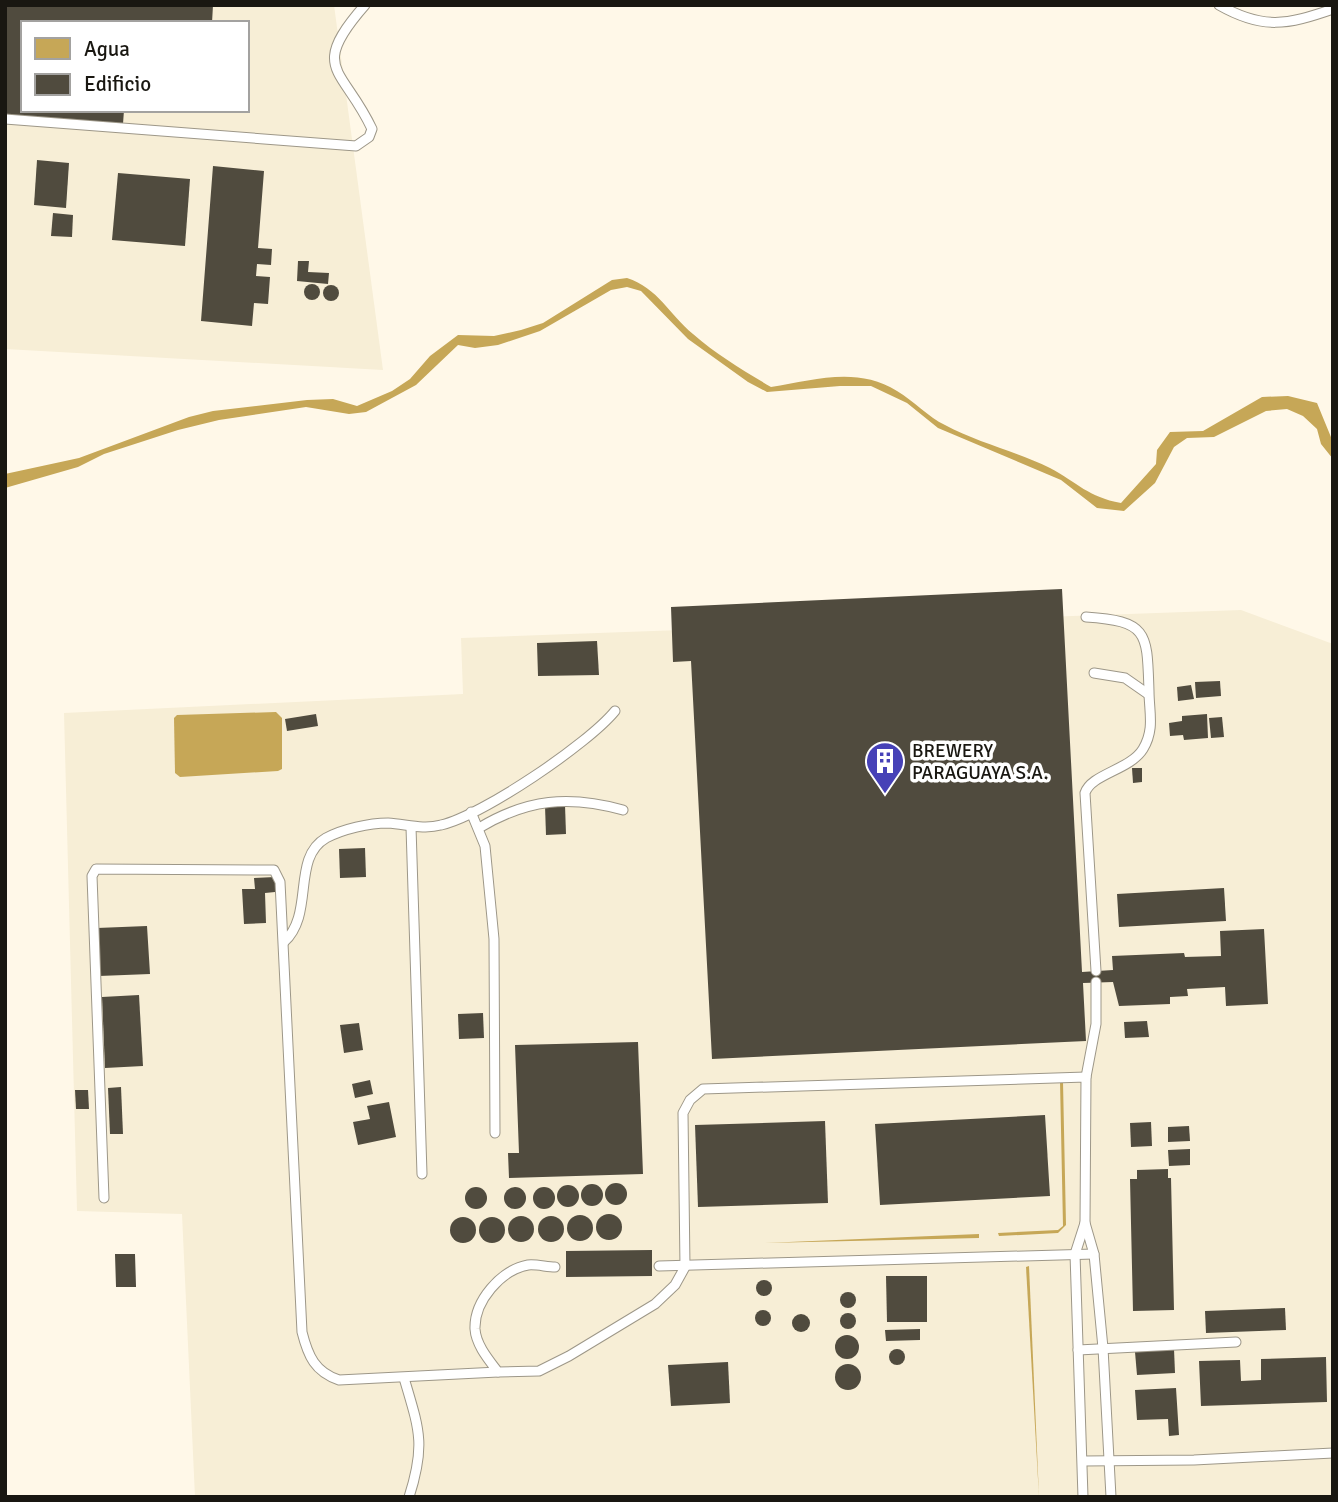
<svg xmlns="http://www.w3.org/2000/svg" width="1338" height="1502" font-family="Signika,sans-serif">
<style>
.built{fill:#f7eed6;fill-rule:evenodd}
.water{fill:#c6a757}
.building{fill:#504b3e}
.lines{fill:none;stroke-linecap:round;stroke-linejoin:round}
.lane-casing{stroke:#9d9788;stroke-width:11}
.lane{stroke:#fff;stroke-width:9}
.labels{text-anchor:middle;stroke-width:7;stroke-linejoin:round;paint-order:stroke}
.poi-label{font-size:19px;fill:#191711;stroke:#fff;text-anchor:start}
</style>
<rect width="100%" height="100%" fill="#fff8e8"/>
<g class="built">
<path d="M5,5H334L383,370L5,349ZM23,23H247V110H23Z"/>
<path d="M1241,610L1333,644V1497H195L182,1214L77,1211L64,713L463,694L461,638Z"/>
</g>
<g class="water">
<path d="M627,278C658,288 669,314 693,334C717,355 744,371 771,387C814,380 857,366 897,391C914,401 928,417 945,425C978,443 1016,451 1050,468C1078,483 1088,497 1121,503L1156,464L1157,450L1170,432L1203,431L1262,397L1288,396L1317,403L1333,442V459L1321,444L1317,429L1303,416L1287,409L1266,411L1214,437L1187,438L1174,447L1155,483L1124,511L1097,508L1061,480L938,428L907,403L871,386H840L767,392L748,382L688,339L641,291L627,287L611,290L540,331L498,345L475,348L458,345L416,385L366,412L349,414L306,407L219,420L178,430L104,454L78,467L5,488V474L79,458L189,417L213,411L307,400L333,399L357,406L392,391L410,379L430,356L458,335L494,336L521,330L543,323L612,280Z"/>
<path d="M276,712L282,718V769L278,771L180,777L175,773L174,718L177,715Z"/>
<path d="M1060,1081L1063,1082L1066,1225L1058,1233L999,1236L998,1233L1058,1230L1063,1226Z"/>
<path d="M979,1234V1238L765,1243Z"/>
<path d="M1029,1266L1039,1497L1026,1267Z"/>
</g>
<g class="building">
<path d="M5,5H213L212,23H23V110H124L123,124L5,117Z"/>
<path d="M37,160L69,163L66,208L34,205Z"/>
<path d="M213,166L264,171L258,248L272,249L271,265L257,264L256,276L270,277L268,304L254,303L252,326L201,321Z"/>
<path d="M118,173L190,179L185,246L112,240Z"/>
<path d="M53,213L73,215L72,237L51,236Z"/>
<path d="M298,261H309L308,272L329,273L328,284L297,281Z"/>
<circle cx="312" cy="292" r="8"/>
<circle cx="331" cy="293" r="8"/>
<path d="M1062,589L1082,972L1113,970L1112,956L1184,953L1185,957L1221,956L1220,931L1264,929L1268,1004L1226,1006L1225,987L1187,989L1188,996L1170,997V1004L1119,1006L1113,982L1083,983L1086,1041L712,1059L691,661L673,662L671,607Z"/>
<path d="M597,641L599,675L538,676L537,643Z"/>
<path d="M1220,681L1221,696L1196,698L1195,682Z"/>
<path d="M1191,685L1194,699L1178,701L1177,687Z"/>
<path d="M316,714L318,726L287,731L285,719Z"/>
<path d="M1207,714L1208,738L1184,740L1183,735L1170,736L1169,723L1182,721V716Z"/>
<path d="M1222,717L1224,737L1211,738L1209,718Z"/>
<path d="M1132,768H1142V782L1133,783Z"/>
<path d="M565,805L566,834L546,835L545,806Z"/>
<path d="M365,848L366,877L340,878L339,849Z"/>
<path d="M275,877V892L265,893L266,923L244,924L242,889H255L254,878Z"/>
<path d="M1224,888L1226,921L1119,927L1117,894Z"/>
<path d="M147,926L150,974L99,976L97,928Z"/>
<path d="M139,995L143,1066L105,1068L102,997Z"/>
<path d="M483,1013L484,1038L459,1039L458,1014Z"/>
<path d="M1147,1021L1149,1037L1125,1038L1124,1022Z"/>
<path d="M359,1023L363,1050L344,1053L340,1025Z"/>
<path d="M638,1042L643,1174L509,1178L508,1153H519L515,1045Z"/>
<path d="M370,1080L373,1094L355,1098L352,1084Z"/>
<path d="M121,1087L123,1134H110L108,1088Z"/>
<path d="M75,1090H88L89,1109H76Z"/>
<path d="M389,1102L396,1137L358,1145L353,1122L370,1119L367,1106Z"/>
<path d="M1045,1115L1050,1196L880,1205L875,1124Z"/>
<path d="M825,1121L828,1203L698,1207L695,1125Z"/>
<path d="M1151,1122L1152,1146L1131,1147L1130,1123Z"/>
<path d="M1189,1126L1190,1141L1168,1142V1127Z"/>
<path d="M1190,1149V1165L1169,1166L1168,1150Z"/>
<path d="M1168,1169V1178H1171L1174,1310L1133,1311L1130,1179H1137V1170Z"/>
<circle cx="616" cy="1194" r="11"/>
<circle cx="592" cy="1195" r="11"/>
<circle cx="568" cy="1196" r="11"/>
<circle cx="476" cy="1198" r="11"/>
<circle cx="515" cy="1198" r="11"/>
<circle cx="544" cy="1198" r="11"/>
<circle cx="609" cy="1227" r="13"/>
<circle cx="580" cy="1228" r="13"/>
<circle cx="521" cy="1229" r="13"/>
<circle cx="551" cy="1229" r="13"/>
<circle cx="463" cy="1230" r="13"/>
<circle cx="492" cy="1230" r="13"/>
<path d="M652,1250V1276L566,1277V1251Z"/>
<path d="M115,1254H135L136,1287H116Z"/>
<path d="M886,1276H927V1322H887Z"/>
<circle cx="764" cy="1288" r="8"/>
<circle cx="848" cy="1300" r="8"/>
<path d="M1285,1308L1286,1330L1206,1333L1205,1311Z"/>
<circle cx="763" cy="1318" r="8"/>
<circle cx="848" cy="1321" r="8"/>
<circle cx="801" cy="1323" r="9"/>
<path d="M920,1329V1340L886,1341L885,1330Z"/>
<circle cx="847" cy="1347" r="12"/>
<path d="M1174,1349L1175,1373L1137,1375L1135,1352Z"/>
<circle cx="897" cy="1357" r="8"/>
<path d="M1326,1357L1327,1402L1201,1406L1199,1361L1240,1360L1241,1381L1261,1380V1359Z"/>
<path d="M728,1362L730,1403L671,1406L668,1365Z"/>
<circle cx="848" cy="1377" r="13"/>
<path d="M1176,1388L1179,1435L1169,1436L1168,1419L1137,1420L1135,1390Z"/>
</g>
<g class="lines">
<defs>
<g id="lane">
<path d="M1219,5C1263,30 1287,25 1333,9"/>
<path d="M5,119L356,146L369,137L372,129C343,67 308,70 365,5"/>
<path d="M1086,617C1149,621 1147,633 1149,691C1149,712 1155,729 1143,749C1130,770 1091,774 1085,793L1096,971"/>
<path d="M1094,673L1125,678L1148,694"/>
<path d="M471,812L485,846L494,939L495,1133"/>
<path d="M411,827L422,1174"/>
<path d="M479,828C527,799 569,795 623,810"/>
<path d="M284,942C315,914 291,858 326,838C343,829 369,823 388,823C406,824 423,830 441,825C483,815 588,744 615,711"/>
<path d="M1086,1077L1096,1024V982"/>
<path d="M104,1198L92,876L96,869L274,870L280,882L302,1332C308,1356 315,1372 339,1380L498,1372"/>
<path d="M659,1266L1094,1254"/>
<path d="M555,1267C547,1267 536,1264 528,1265C501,1270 474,1301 475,1329C476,1345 489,1360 498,1372L539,1371L569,1356L655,1304L675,1285L685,1267L683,1113L690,1100L703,1089L1086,1077L1085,1223L1094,1254L1103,1348L1111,1497"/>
<path d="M1078,1350L1236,1342"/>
<path d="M404,1378C419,1429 426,1444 409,1497"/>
<path d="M1084,1461L1194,1460L1333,1453"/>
<path d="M1083,1497L1075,1254L1085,1223"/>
</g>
</defs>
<use href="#lane" class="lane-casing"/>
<use href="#lane" class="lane"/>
</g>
<defs>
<symbol id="building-pin" viewBox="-11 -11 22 30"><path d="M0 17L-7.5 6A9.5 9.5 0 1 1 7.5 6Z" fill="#4641b7" stroke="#fff"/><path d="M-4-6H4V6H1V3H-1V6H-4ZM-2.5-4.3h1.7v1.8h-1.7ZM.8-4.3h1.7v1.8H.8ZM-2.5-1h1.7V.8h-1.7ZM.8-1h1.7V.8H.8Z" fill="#fff"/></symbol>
</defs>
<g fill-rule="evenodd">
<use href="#building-pin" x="863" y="739" width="44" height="60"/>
</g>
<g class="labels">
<g class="poi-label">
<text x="912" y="757">BREWERY<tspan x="912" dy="22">PARAGUAYA S.A.</tspan></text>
</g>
</g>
<rect width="1338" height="1502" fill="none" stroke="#191711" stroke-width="14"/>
<rect x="21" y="21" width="228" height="91" fill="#ffffff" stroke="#a3a2a0" stroke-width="2"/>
<rect x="35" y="38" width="35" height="21" fill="#c6a757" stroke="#a3a2a0" stroke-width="2"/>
<text x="84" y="56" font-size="21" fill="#191711">Agua</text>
<rect x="35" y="74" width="35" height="21" fill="#504b3e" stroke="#a3a2a0" stroke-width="2"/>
<text x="84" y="91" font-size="21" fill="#191711">Edificio</text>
</svg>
